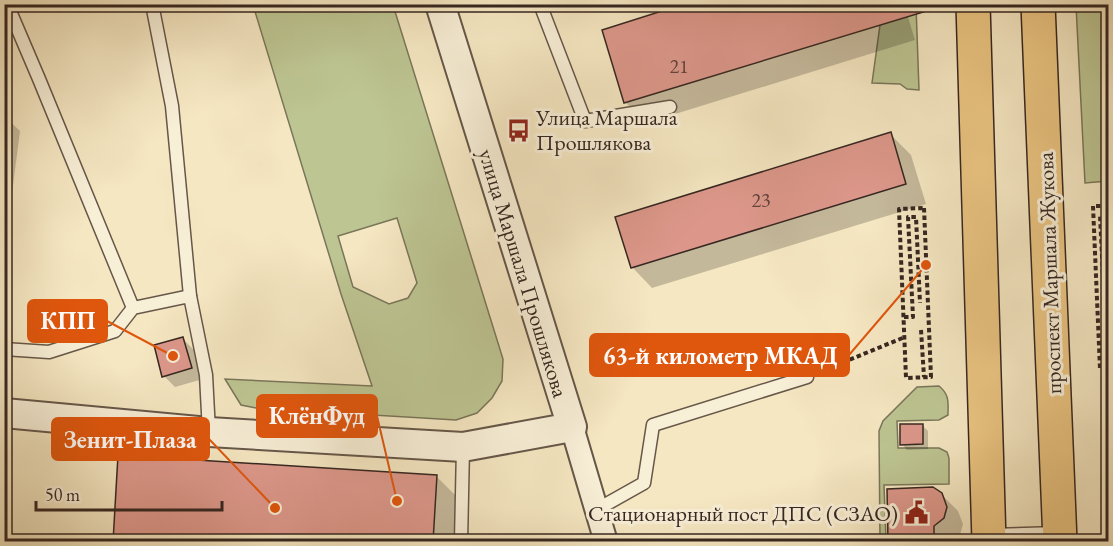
<svg xmlns="http://www.w3.org/2000/svg" width="1113" height="546" font-family="'EB Garamond',serif">
<style>
.green{fill:#bdc592;stroke:#7a765a;stroke-width:1.5;fill-rule:evenodd}
.shadow{fill:#0003}
.building{fill:#dc978a;stroke:#362721;stroke-width:1.5}
.lines{fill:none;stroke-linecap:round;stroke-linejoin:round}
.service-casing{stroke:#665749;stroke-width:15}
.minor-casing{stroke:#665749;stroke-width:26}
.tertiary-casing{stroke:#665749;stroke-width:32}
.primary-casing{stroke:#362721;stroke-width:36}
.path{stroke:#362721;stroke-width:4;stroke-dasharray:4.5 3;stroke-linecap:butt}
.service{stroke:#f8efd7;stroke-width:12}
.minor{stroke:#f8efd7;stroke-width:22}
.tertiary{stroke:#f8efd7;stroke-width:28}
.primary{stroke:#eac481;stroke-width:33}
.labels{text-anchor:middle;stroke-width:6;stroke-linejoin:round;paint-order:stroke}
.number-label{font-size:20px;fill:#60433b}
.poi-label{font-size:22px;fill:#362721;stroke:#f8efd7;text-anchor:start}
.street-label{font-size:22px;fill:#362721;stroke:#f8efd7}
.leader{fill:none;stroke:#df560d;stroke-width:2}
.callout-dot{fill:#df560d;stroke:#f8efd7;stroke-width:2}
.callout{fill:#df560d;stroke:#df560d;stroke-width:2}
.callout-label{font-size:24px;text-anchor:middle;font-weight:bold;fill:#fff}
</style>
<rect width="100%" height="100%" fill="#f5e7c2"/>
<filter id="stains"><feTurbulence type="fractalNoise" baseFrequency=".00333" numOctaves="4"/><feColorMatrix values="0 0 0 0 .2 0 0 0 0 .09 0 0 0 0 .02 0 0 0 .5 -.17"/></filter>
<radialGradient id="worn" r=".72"><stop offset=".6" stop-color="#630" stop-opacity="0"/><stop offset="1" stop-color="#630" stop-opacity=".3"/></radialGradient>
<g class="green">
<path d="M253,5H393L503,359L502,381L492,398L477,413L456,420L256,408L241,405L225,379L372,386L341,294ZM397,218L417,283L408,298L389,304L353,287L338,236Z"/>
<path d="M916,5L919,90L907,89L900,84L872,83L880,25Z"/>
<path d="M1076,5H1108V181L1085,183Z"/>
<path d="M939,386C950,395 948,403 948,415L939,420L897,421L898,448H939L947,452L949,458V484L884,485L886,541H880L879,431L883,421L917,387Z"/>
</g>
<g class="shadow">
<path d="M904,4L915,40L646,123L626,103Z"/>
<path d="M4,116L20,131L4,256Z"/>
<path d="M890,134L911,155L926,204L652,288L632,267Z"/>
<path d="M182,338L194,350L203,379L175,387L164,376Z"/>
<path d="M922,425L928,431V449L907,450L902,444Z"/>
<path d="M437,477L462,502L459,542H114Z"/>
<path d="M941,494L958,511L963,524L960,535L950,542H889Z"/>
</g>
<g class="building">
<path d="M684,4H930V10L624,103L602,30Z"/>
<path d="M891,132L906,184L631,268L615,217Z"/>
<path d="M183,337L192,368L162,377L154,345Z"/>
<path d="M900,424H923V444L900,445Z"/>
<path d="M118,455L437,475L433,542H113Z"/>
<path d="M933,487L942,493L947,507L944,518L934,526V542H888L887,489Z"/>
</g>
<g class="lines">
<defs>
<g id="service">
<path d="M7,4L39,79L133,308"/>
<path d="M152,4L172,106L190,296"/>
<path d="M540,4L585,121L670,107"/>
<path d="M4,349L49,352L115,331L133,308L190,296L206,375L209,432"/>
<path d="M596,510L644,483L653,425L807,377"/>
<path d="M990,535L1057,533"/>
<path d="M461,542L463,447"/>
</g>
<path id="minor" d="M572,427L606,542"/>
<path id="tertiary" d="M4,413L209,432L463,447L572,427L440,4"/>
<g id="primary">
<path d="M973,4L989,542"/>
<path d="M1038,4L1060,542"/>
</g>
</defs>
<use href="#service" class="service-casing"/>
<use href="#minor" class="minor-casing"/>
<use href="#tertiary" class="tertiary-casing"/>
<use href="#primary" class="primary-casing"/>
<g class="path">
<path d="M1108,206H1093L1100,369L1108,368"/>
<path d="M924,208L931,377L906,378L899,209Z"/>
<path d="M1104,296L1100,216L1108,215"/>
<path d="M904,317H913L908,217H916L920,303"/>
<path d="M1105,321L1108,368"/>
<path d="M921,330L924,377"/>
<path d="M822,371L905,337"/>
</g>
<use href="#service" class="service"/>
<use href="#minor" class="minor"/>
<use href="#tertiary" class="tertiary"/>
<use href="#primary" class="primary"/>
</g>
<defs>
<symbol id="bus-bare" viewBox="-9 -9 18 18"><path d="M-5-6H5V4H4V6H2V4H-2V6H-4V4H-5ZM-3.5-4V0h7V-4ZM-3.5 1.2v1.5H-2V1.2ZM2 1.2v1.5H3.5V1.2Z" fill="#8f2418" stroke="#f8efd7" stroke-width="2.5" paint-order="stroke"/></symbol>
<symbol id="civic-bare" viewBox="-9 -9 18 18"><path d="M-.6-6.5H3V-4.5H.6V-3L4-1V1h2V6H-6V1h2V-1L-.6-3ZM-1.2 2.5V6h2.4V2.5Z" fill="#8f2418" stroke="#f8efd7" stroke-width="2.5" paint-order="stroke"/></symbol>
</defs>
<g fill-rule="evenodd">
<use href="#bus-bare" x="502" y="114" width="33" height="33"/>
<use href="#civic-bare" x="900" y="496" width="33" height="33"/>
</g>
<g class="labels">
<g class="number-label">
<text x="679" y="73">21</text>
<text x="761" y="207">23</text>
</g>
<g class="poi-label">
<text x="536" y="125">Улица Маршала<tspan x="536" dy="25">Прошлякова</tspan></text>
<text x="898" y="521" text-anchor="end">Стационарный пост ДПС (СЗАО)</text>
</g>
<g class="street-label">
<text transform="translate(524 273) rotate(73)" y="8">улица Маршала Прошлякова</text>
<text transform="translate(1049 273) rotate(-92)" y="8">проспект Маршала Жукова</text>
</g>
</g>
<path class="leader" d="M173 356L107 321M926 265L849 355M397 501L377 416M275 508L209 439"/>
<g class="callout-dot">
<circle cx="173" cy="356" r="6"/>
<circle cx="926" cy="265" r="6"/>
<circle cx="397" cy="501" r="6"/>
<circle cx="275" cy="508" r="6"/>
</g>
<g class="callout">
<rect x="28" y="300" width="79" height="42" rx="6"/>
<rect x="590" y="334" width="259" height="42" rx="6"/>
<rect x="257" y="395" width="120" height="42" rx="6"/>
<rect x="52" y="418" width="157" height="42" rx="6"/>
</g>
<g class="callout-label">
<text x="68" y="329">КПП</text>
<text x="720" y="364">63-й километр МКАД</text>
<text x="317" y="424">КлёнФуд</text>
<text x="130" y="448">Зенит-Плаза</text>
</g>
<rect width="1113" height="546" fill="none" stroke="#f5e7c2" stroke-width="24"/>
<rect x="6" y="6" width="1101" height="534" fill="none" stroke="#362721" stroke-width="3"/>
<rect x="12" y="12" width="1089" height="522" fill="none" stroke="#362721" stroke-width="1.5"/>
<path d="M36 501v9h186v-9" fill="none" stroke="#362721" stroke-width="3"/>
<text x="45" y="501" font-size="18" fill="#362721" stroke="#f8efd7" stroke-width="4.5" paint-order="stroke">50 m</text>
<rect width="100%" height="100%" filter="url(#stains)"/>
<rect width="100%" height="100%" fill="url(#worn)"/>
</svg>
